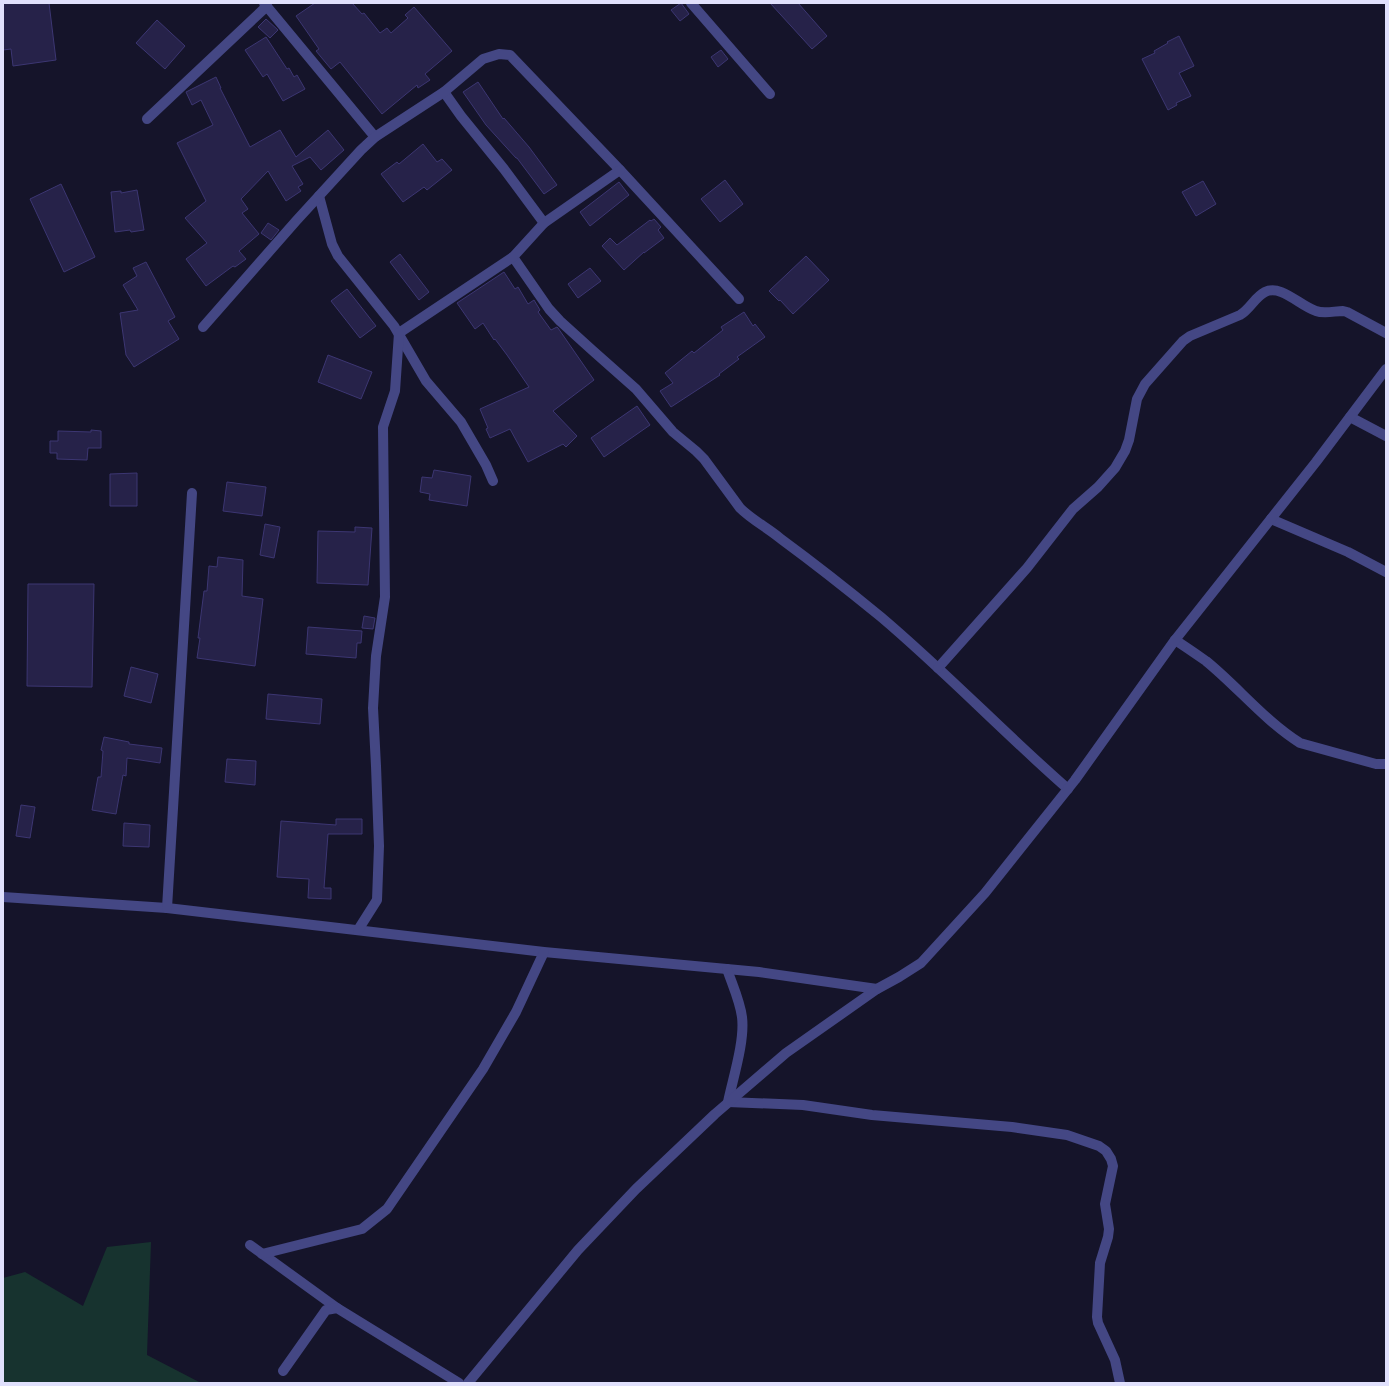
<svg xmlns="http://www.w3.org/2000/svg" width="1389" height="1386" font-family="Manrope,sans-serif">
<style>
.green{fill:#17332f}
.building{fill:#262249;stroke:#3c3672}
.lines{fill:none;stroke-linecap:round;stroke-linejoin:round}
.minor{stroke:#444784;stroke-width:10}
</style>
<rect width="100%" height="100%" fill="#15142a"/>
<path class="green" d="M151,1242L147,1355L201,1383H3V1278L25,1272L83,1306L107,1247Z"/>
<g class="building">
<path d="M3,3H49L56,60L13,66L11,49L3,50Z"/>
<path d="M315,3H352L362,14L364,13L380,33L387,28L391,33L408,18L405,15L414,7L452,51L425,74L430,80L418,88L417,85L382,114L340,62L331,69L316,51L319,49L296,16Z"/>
<path d="M681,3L689,14L680,21L671,10Z"/>
<path d="M770,3H798L827,36L812,49Z"/>
<path d="M266,19L278,30L270,38L258,27Z"/>
<path d="M157,20L185,46L165,69L136,43Z"/>
<path d="M1179,36L1194,66L1179,73L1191,96L1176,103L1177,105L1168,110L1142,59L1155,53L1154,51L1168,43L1167,42Z"/>
<path d="M266,37L287,69L289,68L294,77L297,75L305,89L283,101L267,74L263,77L245,50Z"/>
<path d="M721,50L728,59L718,67L711,57Z"/>
<path d="M216,77L221,88H220L250,147L280,130L296,157L328,130L344,150L321,170L310,157L292,166L303,184L298,187L301,191L286,201L268,171L241,199L248,209L242,213L259,234L239,251L246,259L235,267L233,266L206,286L186,259L207,243L185,218L206,201L177,143L213,125L201,100L192,105L186,92Z"/>
<path d="M478,82L503,119L504,118L529,147L557,185L544,194L517,158H516L486,125L463,92Z"/>
<path d="M423,144L437,162L442,159L452,170L427,190L424,187L403,202L381,174L397,162L399,164Z"/>
<path d="M725,180L743,204L720,222L701,199Z"/>
<path d="M1203,181L1216,204L1196,216L1182,192Z"/>
<path d="M619,182L629,195L590,226L580,212Z"/>
<path d="M61,184L95,257L64,272L30,199Z"/>
<path d="M137,190L144,230L131,232L130,230L115,232L111,192L121,191V193Z"/>
<path d="M654,219L661,227L658,230L664,238L644,253V252L624,270L602,246L610,238L617,245L650,220L651,221Z"/>
<path d="M268,223L279,230L271,240L261,233Z"/>
<path d="M400,254L429,292L419,300L390,262Z"/>
<path d="M806,256L829,280L793,314L780,300L779,301L769,291Z"/>
<path d="M146,262L175,317L168,321L179,339L134,367L126,355L120,313L138,310L123,285L137,276L133,268Z"/>
<path d="M590,268L601,281L578,298L568,284Z"/>
<path d="M504,272L515,289L518,287L528,304L534,300L540,310L538,312L551,330L557,327L558,328L594,380L553,411L577,436L566,447L563,444L528,462L510,429L490,438L486,429L488,428L480,409L529,387L507,355L495,339L494,340L483,323L475,329L457,303Z"/>
<path d="M347,289L376,326L360,338L331,301Z"/>
<path d="M744,312L753,326L755,324L765,337L737,357L739,359L719,374L720,375L671,407L660,391L673,383L665,373L692,351L694,353L723,330L721,327Z"/>
<path d="M328,355L372,372L361,399L318,382Z"/>
<path d="M637,406L650,425L604,457L591,438Z"/>
<path d="M91,430L101,431V448H88L87,460L57,459V453H50V441H58V431L91,432Z"/>
<path d="M434,470L471,476L467,506L429,500L430,494L420,492L422,477L432,478Z"/>
<path d="M137,473V506H110V474Z"/>
<path d="M227,482L266,487L262,516L223,511Z"/>
<path d="M265,524L280,527L274,558L260,555Z"/>
<path d="M355,527L372,528L368,585L317,583L318,531L355,532Z"/>
<path d="M218,557L243,560L242,596L263,599L255,666L197,658L200,638H198L204,591H207L209,566L217,567Z"/>
<path d="M28,584H94L92,687L27,686Z"/>
<path d="M364,616L375,618L373,629L362,628Z"/>
<path d="M308,627L362,631L361,643H357L356,658L306,654Z"/>
<path d="M131,667L158,674L151,703L124,696Z"/>
<path d="M268,694L322,699L320,724L266,719Z"/>
<path d="M104,737L129,742V744L162,748L160,763L127,758L126,776L123,775L116,814L92,810L98,777H101L103,751L101,750Z"/>
<path d="M227,759L256,761L255,785L225,782Z"/>
<path d="M21,805L35,807L30,838L16,836Z"/>
<path d="M336,819H362V834H328L324,888H331V899L308,898L309,879L277,877L281,821L336,825Z"/>
<path d="M124,823L150,825L149,847L123,846Z"/>
</g>
<g class="lines">
<g class="minor">
<path d="M264,3L375,137"/>
<path d="M691,3L770,94"/>
<path d="M444,92L461,116L504,169L544,223"/>
<path d="M147,119L267,6"/>
<path d="M319,196L332,244L338,256L394,326L426,381L461,422L486,465L493,481"/>
<path d="M513,257L549,309L560,321L592,350L636,389L673,432L696,451L704,459L740,508C752,520 768,528 781,539C815,564 848,590 881,617C946,672 1004,733 1068,789"/>
<path d="M203,327L296,221L361,150L375,137L444,92L483,59L499,54L510,55L620,170L739,299"/>
<path d="M1350,417L1386,436"/>
<path d="M1271,519L1348,552L1386,572"/>
<path d="M1175,640C1186,647 1196,654 1206,661C1238,687 1265,721 1300,743L1376,764H1386"/>
<path d="M938,668L1027,568L1073,509L1098,487L1115,468L1125,451L1129,440L1137,399L1145,384L1183,341L1190,336L1240,315C1250,309 1255,297 1265,292C1281,284 1300,306 1316,311C1324,314 1335,311 1343,311L1347,312L1386,333"/>
<path d="M3,897L167,908L544,952L759,972L877,989"/>
<path d="M167,908L192,493"/>
<path d="M358,930L377,900L379,846L376,766L373,708L376,656L385,597L383,427L395,391L399,333L513,257L544,223L620,170"/>
<path d="M727,969C732,984 740,1001 742,1017C745,1041 733,1078 728,1102L803,1105L872,1115L1012,1127L1067,1135L1099,1146L1106,1151L1111,1159L1113,1166L1105,1204L1109,1229L1108,1237L1100,1263L1097,1317L1098,1323L1115,1360L1120,1383"/>
<path d="M250,1245L337,1308"/>
<path d="M262,1254L362,1229L387,1209L483,1069L516,1012L544,952"/>
<path d="M283,1371L326,1310L337,1308L459,1383"/>
<path d="M468,1383L578,1250L636,1189L715,1114L786,1053L877,989L899,977L921,963L985,893L1075,780L1175,640L1316,462L1386,369"/>
</g>
</g>
<rect width="1389" height="1386" fill="none" stroke="#e0e0fc" stroke-width="8"/>
</svg>
